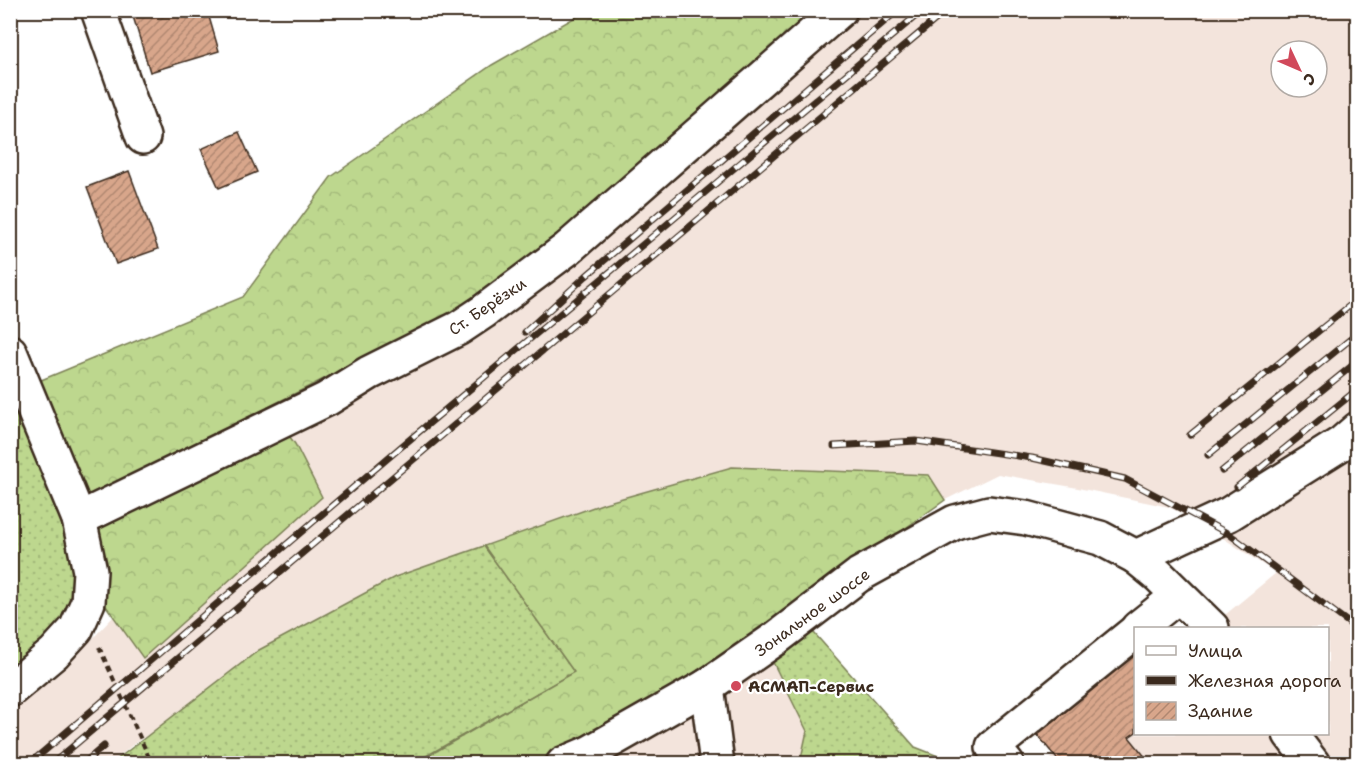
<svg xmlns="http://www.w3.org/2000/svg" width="1368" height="774" font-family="'Shantell Sans',sans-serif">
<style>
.built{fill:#f3e4dc;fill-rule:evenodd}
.grass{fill:url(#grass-dots);stroke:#7c8056;stroke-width:1.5}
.forest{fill:url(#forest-crowns);stroke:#7c8056;stroke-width:1.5}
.building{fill:url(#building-hatch);stroke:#3b2a1e;stroke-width:1.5}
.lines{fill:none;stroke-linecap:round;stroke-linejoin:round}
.minor-casing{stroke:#3b2a1e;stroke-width:38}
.path{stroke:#3b2a1e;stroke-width:4;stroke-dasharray:6 4.5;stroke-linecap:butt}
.minor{stroke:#fff;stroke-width:33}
.rail-casing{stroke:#3b2a1e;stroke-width:7}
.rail{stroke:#fff;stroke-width:4.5;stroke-dasharray:14;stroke-linecap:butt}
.poi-dot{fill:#d1495b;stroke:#fff;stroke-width:2}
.labels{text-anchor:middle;stroke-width:4.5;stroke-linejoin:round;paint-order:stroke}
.street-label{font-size:16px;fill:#3b2a1e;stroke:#fff}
.poi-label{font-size:16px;font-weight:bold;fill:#3b2a1e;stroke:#fff;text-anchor:start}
</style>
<defs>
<pattern id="grass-dots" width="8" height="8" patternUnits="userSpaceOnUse" patternTransform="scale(1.5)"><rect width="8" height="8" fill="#bdd78e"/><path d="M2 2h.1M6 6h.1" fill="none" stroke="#a3b97a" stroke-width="1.8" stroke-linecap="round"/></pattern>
<pattern id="forest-crowns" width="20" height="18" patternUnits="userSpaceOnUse" patternTransform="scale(1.5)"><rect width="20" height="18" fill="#bdd78e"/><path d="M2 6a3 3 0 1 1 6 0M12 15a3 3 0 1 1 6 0" fill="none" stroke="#a3b97a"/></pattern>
<pattern id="building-hatch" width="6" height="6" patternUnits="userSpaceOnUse" patternTransform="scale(1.5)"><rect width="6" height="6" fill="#d8a68b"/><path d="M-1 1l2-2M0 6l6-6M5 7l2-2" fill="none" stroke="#b08771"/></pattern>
</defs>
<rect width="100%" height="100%" fill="#fff"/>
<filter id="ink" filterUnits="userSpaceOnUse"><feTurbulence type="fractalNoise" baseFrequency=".0167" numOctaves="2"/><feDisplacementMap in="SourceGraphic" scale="12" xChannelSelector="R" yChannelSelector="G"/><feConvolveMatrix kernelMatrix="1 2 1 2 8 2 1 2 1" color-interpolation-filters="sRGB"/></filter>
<g filter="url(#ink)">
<g class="built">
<path d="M813,11H1357V763H1045L1135,689L1136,734H1328V628H1209L1276,573L1197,521L1169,507L1078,488L998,474L945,500L928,475L732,467L610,501L395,577L135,743L111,763L11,764V711L60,673L113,617L142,657L295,444L267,408L453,314L556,238ZM1281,51H1317V87H1281Z"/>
<path d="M763,642L807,731L800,763L534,764L585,746Z"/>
</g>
<g class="grass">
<path d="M10,391L64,524L78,569L70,621L10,674Z"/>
<path d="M484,546L574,672L414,763L111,764L259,650L395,577Z"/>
<path d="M799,616L915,747L956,763H800L807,731L763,642Z"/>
</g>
<g class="forest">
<path d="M586,11H813L556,238L453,314L268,407L295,444L322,497L143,658L101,599L34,383L243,297L331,177L492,65Z"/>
<path d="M732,467L929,475L945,500L865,557L799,616L585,746L534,763L414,764L574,672L484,546L605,503Z"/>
</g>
<g class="building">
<path d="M142,10H207L219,51L150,72L132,13Z"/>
<path d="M239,132L257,172L219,188L201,149Z"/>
<path d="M129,171L158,249L116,264L87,187Z"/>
<path d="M1136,651V732L1129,737L1151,764H1061L1036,733Z"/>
</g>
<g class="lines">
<defs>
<g id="minor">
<path d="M98,10L143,137"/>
<path d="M10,352L79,519L90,571L88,602L76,629L54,653L10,690"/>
<path d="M79,519L327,399L369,373L459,328L483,312L567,249L840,10"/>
<path d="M1136,557L1158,575L1212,628"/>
<path d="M1138,628L1178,596"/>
<path d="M707,686L717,764"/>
<path d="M1290,734L1313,764"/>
<path d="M563,764L589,753L707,686L775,639L859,575L955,522L989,513L1026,518L1100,538L1136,557L1229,514L1342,443L1358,429"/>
<path d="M1007,764L993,747L1136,631"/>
</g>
</defs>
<use href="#minor" class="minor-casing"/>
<path class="path" d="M99,647L152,764"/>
<use href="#minor" class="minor"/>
<defs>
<g id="rail">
<path d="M525,332L586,276L898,10"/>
<path d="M1190,435L1358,299"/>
<path d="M834,446L916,441L1032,458L1125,479L1229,534L1349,623L1358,633"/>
<path d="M1208,455L1358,333"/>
<path d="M1222,471L1358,361"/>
<path d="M1237,487L1358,389"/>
<path d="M29,764L402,446L923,10"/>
<path d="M52,764L947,10"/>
<path d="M83,764L104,746"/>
</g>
</defs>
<use href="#rail" class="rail-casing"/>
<use href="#rail" class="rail"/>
</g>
</g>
<circle class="poi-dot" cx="736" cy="686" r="6"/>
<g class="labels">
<g class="street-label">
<text transform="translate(487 306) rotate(-34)" y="6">Ст. Берёзки</text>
<text transform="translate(812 612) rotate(-36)" y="6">Зональное шоссе</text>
</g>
<g class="poi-label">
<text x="748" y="692">АСМАП-Сервис</text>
</g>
</g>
<rect width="1368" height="774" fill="none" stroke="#fff" stroke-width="36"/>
<rect x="18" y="18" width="1332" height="738" fill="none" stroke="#3b2a1e" stroke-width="2" filter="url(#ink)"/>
<rect x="1134" y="627" width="195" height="108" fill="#ffffff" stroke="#b1aaa5" stroke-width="1.5"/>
<rect x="1146" y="646" width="30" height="9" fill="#ffffff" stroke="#b1aaa5" stroke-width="1.5"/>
<text x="1188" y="657" font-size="18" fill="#3b2a1e">Улица</text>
<rect x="1146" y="676" width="30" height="9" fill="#3b2a1e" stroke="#b1aaa5" stroke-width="1.5"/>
<text x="1188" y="687" font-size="18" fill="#3b2a1e">Железная дорога</text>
<rect x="1146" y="702" width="30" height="18" fill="url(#building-hatch)" stroke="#b1aaa5" stroke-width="1.5"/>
<text x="1188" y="717" font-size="18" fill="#3b2a1e">Здание</text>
<g transform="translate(1299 69) rotate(134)"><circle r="28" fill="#ffffff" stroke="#b1aaa5" stroke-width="1.5"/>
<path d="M0-4.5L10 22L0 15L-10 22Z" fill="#d1495b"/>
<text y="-9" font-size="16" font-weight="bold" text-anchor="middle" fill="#3b2a1e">С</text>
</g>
</svg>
